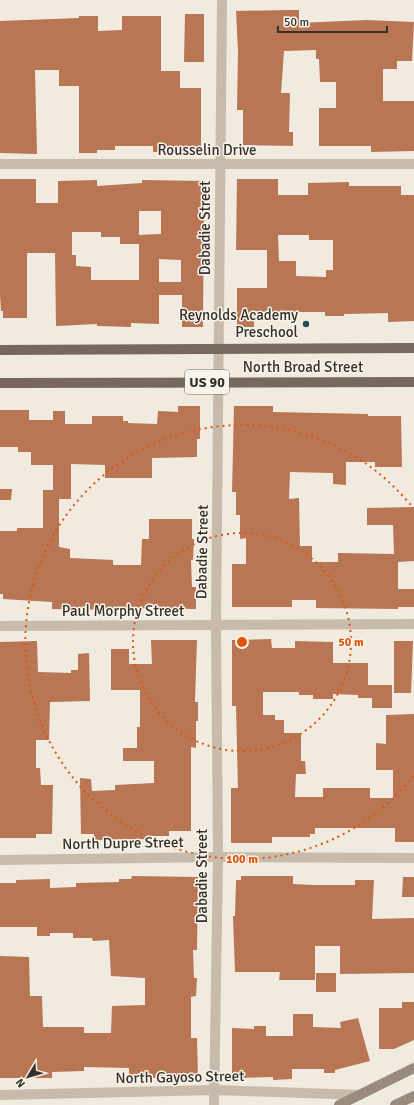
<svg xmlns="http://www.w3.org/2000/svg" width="414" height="1105" font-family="Signika,sans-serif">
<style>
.building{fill:#b87655;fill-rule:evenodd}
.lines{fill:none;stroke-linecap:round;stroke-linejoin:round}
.street{stroke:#c7bbac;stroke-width:10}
.secondary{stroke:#9a8b7e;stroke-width:10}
.primary{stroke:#76685d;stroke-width:10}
.ring{fill:none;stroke:#df570e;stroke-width:2;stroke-dasharray:2 4}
.poi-dot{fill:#244b53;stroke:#f8f3eb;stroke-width:1.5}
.labels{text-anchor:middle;stroke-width:3;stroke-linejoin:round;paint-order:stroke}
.shield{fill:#f8f3eb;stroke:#706a64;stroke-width:1}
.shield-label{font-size:14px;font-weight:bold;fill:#362f2a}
.street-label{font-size:15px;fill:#362f2a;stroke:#f8f3eb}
.poi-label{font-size:15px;fill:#362f2a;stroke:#f8f3eb;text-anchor:end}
.centre{fill:#df570e;stroke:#f8f3eb;stroke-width:2}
.ring-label{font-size:12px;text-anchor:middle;font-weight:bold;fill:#df570e;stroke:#f8f3eb;stroke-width:3;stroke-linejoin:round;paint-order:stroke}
</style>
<rect width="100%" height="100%" fill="#f0eadf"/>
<g class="building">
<path d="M288,10H299V23L366,20L414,22L412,61H397V69H383V101H414V151L371,152V146H319V108H336V82H320L319,59H316V50L284,51L281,93H290L289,132H293V146L243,145V110H237L238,51L236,11Z"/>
<path d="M185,14H204V62H184Z"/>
<path d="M79,16H98V31L122,30V16H161V71H180V88H201V152H153V146H115V150H97V153H79V86H59V70H35L37,154L0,153V21L79,18Z"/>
<path d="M0,179H36V203H58V181L97,180V186L142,183V180L204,181L203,327H182V295H159V324L131,323V327L97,326V324L56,326L55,253H27V318H3V311H1L0,295ZM139,211H161V234L139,235V280H91V267L76,266V255H72V232H101V237H120V244H139ZM159,259L181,260V282H159Z"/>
<path d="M237,179H278V195H308V183L349,182V186H401V195H414V321L388,322V313L344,314V316H325V312H254V327H237V288H267V250H236ZM278,235H309V240H333V270H326V277L296,276V261H279Z"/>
<path d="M178,406H200V439H197V457L152,458V478H105V465L71,464V499H59V547L70,549V558L113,560V565H141L142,539H149V519H192V539H194L193,560H191L192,587H196V609L132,608V610L52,609V602L3,599V594H0V531H17V528H43V490H53V465H31V452H18V447H0V410H29V420H53V411H65V424H92V416H123V421H128V423L157,424L158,411L178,412Z"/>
<path d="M234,406H273V412L368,414V416H401L402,467H375V462H346V485L333,484V473L290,472L289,499L299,498L300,546H312V562H338V553L394,554L393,525H367V508L414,507V561L398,562V589H414V607H398V609L316,608V600H292V607H232V564H246V538L240,539V515H236V492H232Z"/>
<path d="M0,489H12L11,500H0Z"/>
<path d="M271,639L272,648H295V641L333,642V663H368V685H392V708H372V698H358V695L333,694V699H313V695H299V692H263V715H275V720H284V733H301V761H305L306,774H296L295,797H323V788H370V798H393V770H376V743L386,744V715L414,714V842H395V828H315V834H310V837H272V843H231V788H238L236,706H232V640Z"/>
<path d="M151,640H197L195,702H198V721H196V748L191,747V831H169V836H152V839L94,840V834H81L80,778L91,779L92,791L115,790V785L154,783V761H123V748H137V727H140V690H111V649H129V664H152Z"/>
<path d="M37,641L38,672L71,673V670H78V654L89,653L90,701L50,702L49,740H36V768H40L41,785H53L52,834H36V838H0V642Z"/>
<path d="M394,641H413L411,693H394Z"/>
<path d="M132,876L198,877L197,950H193L194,978H197L196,996L191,997V1038H197L198,1078H129V1068L84,1067V1071L52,1072V1078H0V956L29,957L30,996H42L43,1027H84V1033H111L112,1006L145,1005V978L111,976L109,940L93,941L92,938H73V933H50V936H37V927H0V883H16V880L50,879V888L76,887V883L119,882V879H131Z"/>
<path d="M241,876H293V884L313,885H355V880H374L372,919L414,918V973L340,974V946H315V980H279L280,972H235L233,916H235L236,880H241Z"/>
<path d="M403,877H414V897H402Z"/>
<rect x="316" y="973" width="20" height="19"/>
<path d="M402,1002H414V1040L394,1049H379V1008H402Z"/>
<path d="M293,1014H313V1027L341,1028L340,1022L358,1018L370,1061L335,1070V1073H324V1069H292V1079L273,1080V1077L232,1078V1028L254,1029V1026H266V1036H293Z"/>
</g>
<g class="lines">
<g class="street">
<path d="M0,164H414"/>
<path d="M0,626L414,624"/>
<path d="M0,860L218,857L414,858"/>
<path d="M0,1095L215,1090L360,1095"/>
<path d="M214,1105L218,857L216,625L222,0"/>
</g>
<g class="secondary">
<path d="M339,1105L414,1068"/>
<path d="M395,1105L414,1096"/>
</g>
<g class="primary">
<path d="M0,350L414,348"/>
<path d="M0,383L414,382"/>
</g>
</g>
<g class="ring">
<circle cx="242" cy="642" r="109"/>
<path d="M413 776A217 217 0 1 1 413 508"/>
</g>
<circle class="poi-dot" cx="306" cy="324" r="4"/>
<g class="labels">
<rect class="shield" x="185" y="370" width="44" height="24" rx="3"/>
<g class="shield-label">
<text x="207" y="387">US 90</text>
</g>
<g class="street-label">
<text x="207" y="155">Rousselin Drive</text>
<text transform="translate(205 228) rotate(-90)" y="5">Dabadie Street</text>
<text x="303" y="372">North Broad Street</text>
<text transform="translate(202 552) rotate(-89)" y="5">Dabadie Street</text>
<text x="123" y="616">Paul Morphy Street</text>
<text transform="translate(123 843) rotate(-1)" y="5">North Dupre Street</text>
<text transform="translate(202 876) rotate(-90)" y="5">Dabadie Street</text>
<text transform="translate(180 1077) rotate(-1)" y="5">North Gayoso Street</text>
</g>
<g class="poi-label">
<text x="298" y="320">Reynolds Academy<tspan x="298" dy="17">Preschool</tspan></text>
</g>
</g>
<circle cx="242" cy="642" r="6" class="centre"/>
<g class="ring-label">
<text x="351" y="646">50 m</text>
<text x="242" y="863">100 m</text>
</g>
<g transform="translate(28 1077) rotate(232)" stroke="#f8f3eb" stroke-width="3" paint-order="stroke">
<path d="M0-3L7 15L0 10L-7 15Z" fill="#362f2a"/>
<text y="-6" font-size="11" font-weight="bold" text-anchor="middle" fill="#362f2a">N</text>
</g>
<path d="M278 26v6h109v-6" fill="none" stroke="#362f2a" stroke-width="2"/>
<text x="284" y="26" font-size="12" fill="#362f2a" stroke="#f8f3eb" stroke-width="3" paint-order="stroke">50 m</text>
</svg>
